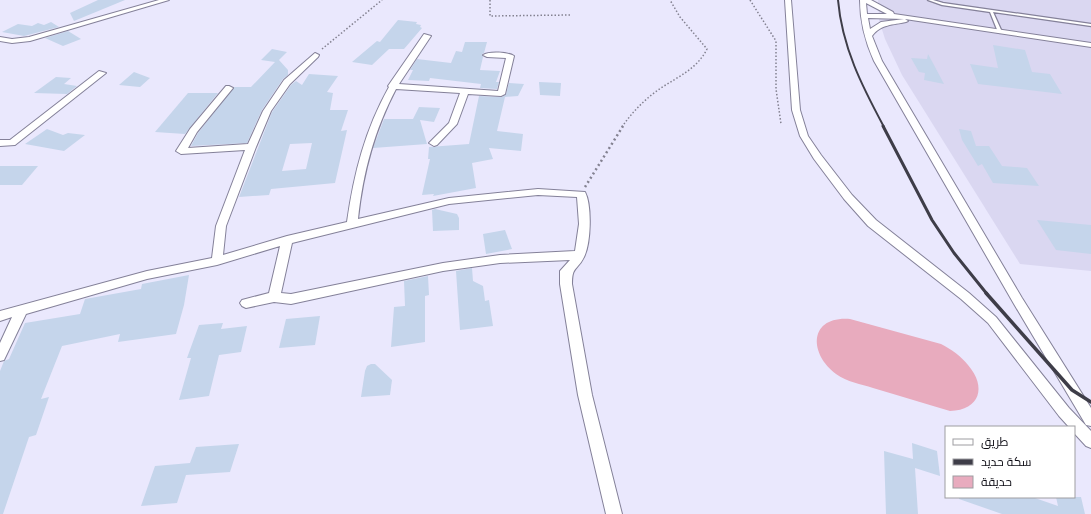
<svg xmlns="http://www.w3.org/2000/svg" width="1091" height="514" font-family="Spectral,Cairo,serif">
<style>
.built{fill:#dad7f1}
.green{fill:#e8abbe}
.building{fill:#c5d5eb;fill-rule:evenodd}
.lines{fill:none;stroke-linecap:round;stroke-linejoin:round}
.service-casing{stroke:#848199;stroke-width:2.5}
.minor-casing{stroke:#848199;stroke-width:2}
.path-far1{stroke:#838190;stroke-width:1.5;stroke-dasharray:1.5 2;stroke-linecap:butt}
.path{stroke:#838190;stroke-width:2.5;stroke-dasharray:2 3;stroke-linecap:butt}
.service{fill:#fff;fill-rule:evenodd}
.minor{fill:#fff;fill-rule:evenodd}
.rail-far2{stroke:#3e3d48;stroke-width:2}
.rail-far1{stroke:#3e3d48;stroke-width:3}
.rail{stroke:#3e3d48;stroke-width:3.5}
</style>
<rect width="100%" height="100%" fill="#eae8fd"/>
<path class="built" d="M878,0H1091V271L1020,264L902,75L885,39L879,20Z"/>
<path class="green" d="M850,319L941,344C951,349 961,356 968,365C987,387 980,410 950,411C924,403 899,396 873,388C861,384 847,382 836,374C809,354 808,316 850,319Z"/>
<g class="building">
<path d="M98,0H125L74,21L70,13Z"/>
<path d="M398,20L417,22L416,24L421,25L420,27L422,28L404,49H389L372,65L352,62L377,41L380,42Z"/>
<path d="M51,22L59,27L24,36L2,32L18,24L32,26L38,23L44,25Z"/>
<path d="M68,31L81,39L63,46L45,38Z"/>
<path d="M465,42H487L484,53L482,54L483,57L480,70L500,71L496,82H499L497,89L480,88L481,84L430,78L429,81L408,80L413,70H410L417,59L451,63L456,51L462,52Z"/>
<path d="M993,45L1025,50L1032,72L1050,74L1062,94L978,84L970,64L998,68Z"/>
<path d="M272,49L287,52L279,60L288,70V75L283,79L262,110L247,143L191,146L198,133L234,87H251L275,62L261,60Z"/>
<path d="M928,54L934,65L944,84L924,80L925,73L919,72L911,58L927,59Z"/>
<path d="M134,72L150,78L140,87L119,85Z"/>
<path d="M309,74L338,76L327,92L333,93L330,110H348L341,131L347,130L335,183L271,189L269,195L239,197L272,112L291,85L296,81L302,85ZM312,143L306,169L282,171L290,144Z"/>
<path d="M56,77L71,78L64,84L77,86L67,94L34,93Z"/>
<path d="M539,82L561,83L560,96L540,95Z"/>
<path d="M509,83L524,84L518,96L505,97L497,131L523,134L521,151L489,148L493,159L472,163L476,188L433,196L434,194L422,195L430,159H428L429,147L469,144L479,96L502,97L506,94Z"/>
<path d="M188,93H218L185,134L155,132Z"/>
<path d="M419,107L440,108L434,122L420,120L427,144L373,148L384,119H413Z"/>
<path d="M47,129L63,135L68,133L85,135L64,151L25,144Z"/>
<path d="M959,129L971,131L976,146H989L1002,166L1027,168L1039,186L993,183L982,164L978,166L962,140Z"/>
<path d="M0,166H38L22,185H0Z"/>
<path d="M435,209L457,214L459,218V230L433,231L432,210Z"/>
<path d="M1037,220L1091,225V254L1056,250Z"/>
<path d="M505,230L512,249L486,254L483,234Z"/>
<path d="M472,268L473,281L483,286L485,301L489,300L493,326L460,330L456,271Z"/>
<path d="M189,275L184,305L176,334L118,342L120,334L62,346L41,399L49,397L36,435L29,437L3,514H0V371L4,361L9,359L25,323L80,314L85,299L141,289L142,284Z"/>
<path d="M428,276L429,295L425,296V342L391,347L394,307L405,306L404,281Z"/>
<path d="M320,316L315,345L279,348L286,319Z"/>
<path d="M223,323L221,329L247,326L241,352L219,355L209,396L179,400L191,358H187L199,325Z"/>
<path d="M371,364H375L392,380L390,395L361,397L365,371L367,366Z"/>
<path d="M912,443L937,451L940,476L915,468L918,514H886L884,451L913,459Z"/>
<path d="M239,444L230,472L186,475L177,503L141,506L155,466L190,463L196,447Z"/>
<path d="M959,497H1032L1058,506L1056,497H1081L1085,514H1002L959,499Z"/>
</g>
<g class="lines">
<defs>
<path id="service" d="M928,0H933L943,3L1091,24V26L993,12L1002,32L1000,33L998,32L990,12L942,5Z"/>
<g id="minor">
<path d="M159,0H169L30,41L12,43L0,41V37L12,39L29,37Z"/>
<path d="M785,0H791L800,110L808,136L821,155L852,195L876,220L969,293L996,317L1069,408L1091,431V448L1086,446L1074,433V427H1069L1059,416L988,323L961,299L868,226L844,199L814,159L800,136L792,110Z"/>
<path d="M860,0H871L893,12L894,14L1091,43V47L905,19L908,21L906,22C893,25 881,24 872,36L882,61L1022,298L1091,408V426L1086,425L1014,304L874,61C865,41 860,21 860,0ZM866,3L887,14H867ZM868,18L904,19L881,22L870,29Z"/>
<path d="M424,34L431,36L399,84L498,91L506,58L487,57L483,55C489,51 508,52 514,56L505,94L501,96L468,94L457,124L437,145L434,146L429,143L449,123L460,93L396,89C374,131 363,172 358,219L449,198L538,189L585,192C592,205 591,243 584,257C577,271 572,266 572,284L592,395L622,514H606L578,395L560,284V271L570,260L500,263L443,271L291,304L274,302L246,308L242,306L240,303L242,300L269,293L280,246L217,265L147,279L26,314L4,360L0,361V343L12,317L0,321V311L147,271L212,258L216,226L245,150L181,154L176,151L190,129L226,86H229L233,88L197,132L188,148L248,144L263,111L284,80L315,53L319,55L318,57L290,84L271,111L256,147L226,226L223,255L287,236L347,222C354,173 365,130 389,87L388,86ZM538,195L577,197L579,224L575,251L500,255L443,263L291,294L281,293L292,243L449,204Z"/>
<path d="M99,71L106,73L15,145L0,146V140H10Z"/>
</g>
</defs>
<use href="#service" class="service-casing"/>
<use href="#minor" class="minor-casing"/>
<g class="path-far1">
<path d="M490,0V16L570,15"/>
<path d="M750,0L776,41V89L781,124"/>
<path d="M322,49L382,0"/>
<path d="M622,127C632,112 646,98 661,88C679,76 697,69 707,49L680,17L670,0"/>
</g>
<path class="path" d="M585,187L623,126"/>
<use href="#service" class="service"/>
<use href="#minor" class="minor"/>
<path class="rail-far2" d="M838,0C842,47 862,86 884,127"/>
<path class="rail-far1" d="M883,126L932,220L954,253L987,294"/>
<path class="rail" d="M986,293L1072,390L1091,402"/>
</g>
<rect x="945" y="426" width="130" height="72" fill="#ffffff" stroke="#9e9da1"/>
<rect x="953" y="439" width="20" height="6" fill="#ffffff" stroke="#9e9da1"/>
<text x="981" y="446" font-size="12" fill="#0c0b13">طريق</text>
<rect x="953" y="459" width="20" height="6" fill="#3e3d48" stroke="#9e9da1"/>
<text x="981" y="466" font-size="12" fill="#0c0b13">سكة حديد</text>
<rect x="953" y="476" width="20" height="12" fill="#e8abbe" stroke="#9e9da1"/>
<text x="981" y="486" font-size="12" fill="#0c0b13">حديقة</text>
</svg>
